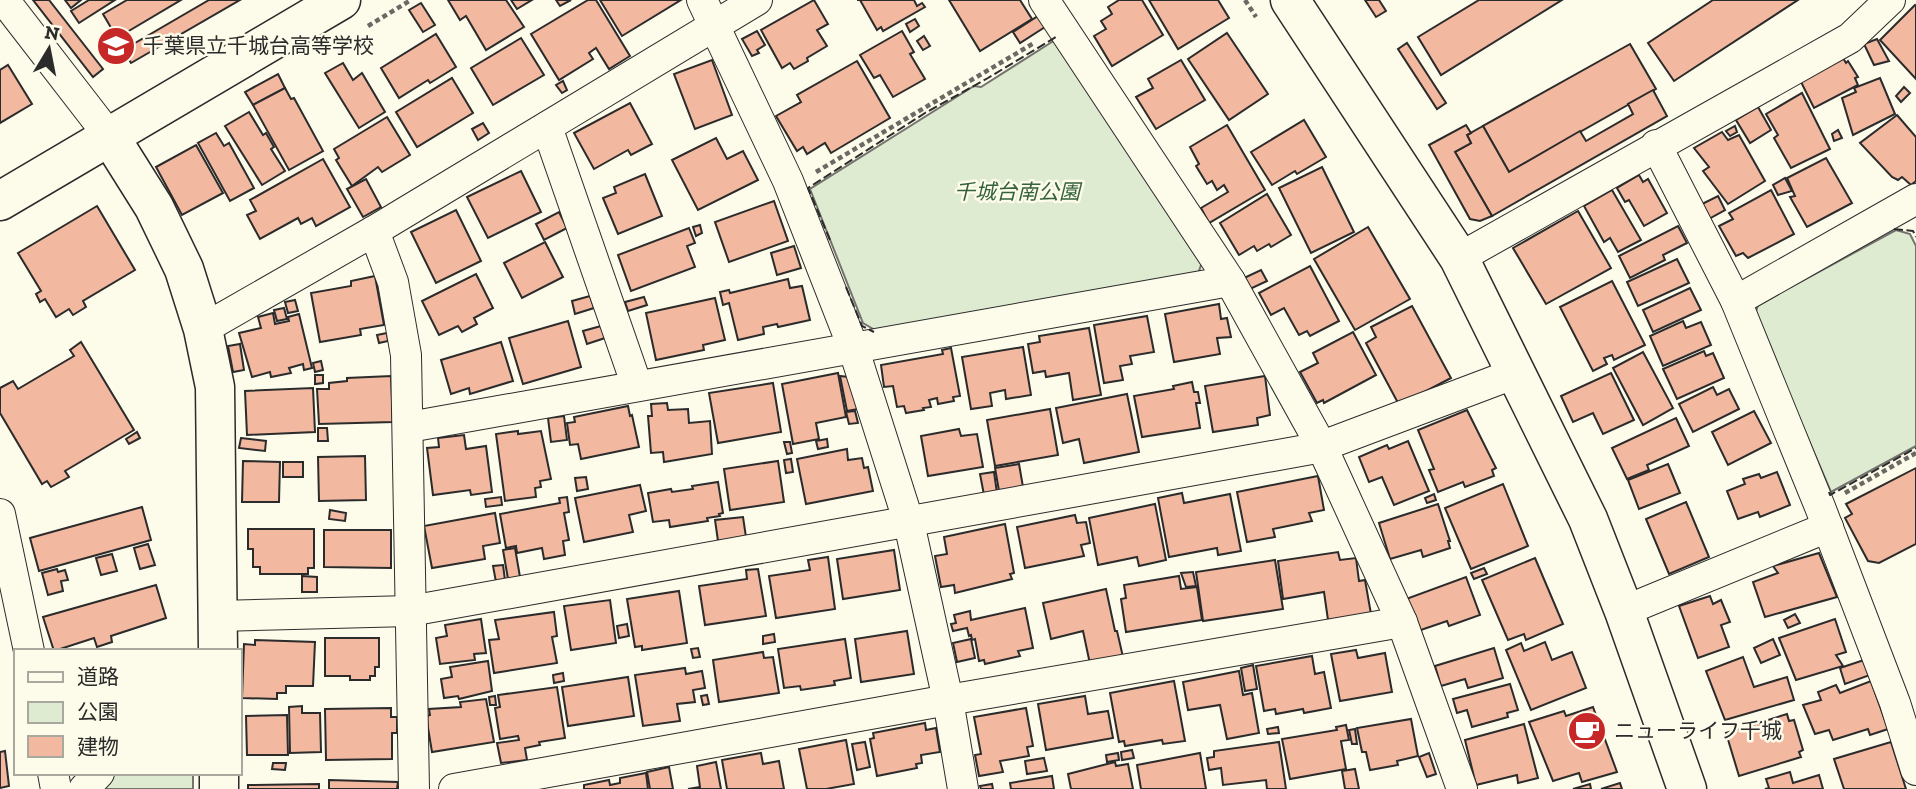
<svg xmlns="http://www.w3.org/2000/svg" width="1916" height="789" font-family="'Zilla Slab','Noto Sans JP',serif">
<style>
.green{fill:#deebd1;stroke:#74746e;stroke-width:2}
.building{fill:#f2b8a0;stroke:#2b2b2b;stroke-width:2}
.lines{fill:none;stroke-linecap:round;stroke-linejoin:round}
.street-casing{stroke:#2b2b2b;stroke-width:32}
.secondary-casing{stroke:#2b2b2b;stroke-width:41}
.path{stroke:#6a6964;stroke-width:4.5;stroke-dasharray:5 3.5;stroke-linecap:butt}
.street{stroke:#fdfbea;stroke-width:30}
.secondary{stroke:#fdfbea;stroke-width:38}
.fence{stroke:#2b2b2b;stroke-width:2;stroke-dasharray:9 3.5;stroke-linecap:butt}
.labels{text-anchor:middle;stroke-width:5;stroke-linejoin:round;paint-order:stroke}
.poi-label{font-size:21px;fill:#2b2b2b;stroke:#fdfbea;text-anchor:start}
.park-label{font-size:21px;font-style:italic;fill:#34623c;stroke:#fdfbea}
</style>
<rect width="100%" height="100%" fill="#fdfbea"/>
<g class="green">
<path d="M1055,40L1202,262L1198,274L875,330L863,323L810,189L974,86L981,87Z"/>
<path d="M1896,230L1910,234L1916,246V446L1831,492L1755,315L1758,305Z"/>
<path d="M115,773H193V789H101Z"/>
</g>
<g class="building">
<path d="M33,0H49L103,69L93,77Z"/>
<path d="M65,0H81L71,8Z"/>
<path d="M89,0H115L79,23L71,11Z"/>
<path d="M127,0H181L117,38L103,14Z"/>
<path d="M209,0H240L131,63L123,50Z"/>
<path d="M448,0H506L524,27L486,50L466,16L460,20Z"/>
<path d="M511,0H532L517,9Z"/>
<path d="M556,0H571L560,6Z"/>
<path d="M588,0H596L630,56L609,69L596,48L589,53L593,59L559,80L531,34Z"/>
<path d="M600,0H681L622,36Z"/>
<path d="M814,0L828,24L817,30L827,46L807,58L808,61L794,69L790,63L782,68L761,30Z"/>
<path d="M857,0H914L917,6L922,3L925,7L883,31L881,27L877,30L860,0Z"/>
<path d="M949,0H1020L1032,19L980,51Z"/>
<path d="M1119,0H1142L1163,35L1112,66L1094,36L1106,29L1101,21L1112,14L1108,7Z"/>
<path d="M1149,0H1218L1229,18L1178,49Z"/>
<path d="M1365,0H1379L1386,11L1376,17Z"/>
<path d="M1479,0H1562L1441,75L1418,37Z"/>
<path d="M1713,0H1798L1674,81L1648,43Z"/>
<path d="M421,3L435,25L423,32L409,10Z"/>
<path d="M1915,5L1916,6V79L1880,40Z"/>
<path d="M1038,16L1045,27L1020,43L1013,32Z"/>
<path d="M915,19L919,26L910,32L906,24Z"/>
<path d="M757,31L765,45L757,50L759,53L752,56L742,39Z"/>
<path d="M902,31L914,52L910,54L925,79L893,97L880,75L874,78L860,55Z"/>
<path d="M1227,33L1268,94L1229,120L1188,59Z"/>
<path d="M436,34L456,67L430,83L428,80L399,98L381,68Z"/>
<path d="M924,36L930,46L923,50L917,41Z"/>
<path d="M521,38L544,75L493,105L471,68Z"/>
<path d="M1877,39L1889,61L1874,65L1864,44Z"/>
<path d="M1407,43L1446,103L1437,109L1398,49Z"/>
<path d="M1630,44L1656,89L1509,172L1483,126Z"/>
<path d="M1843,58L1846,63L1848,61L1858,77L1855,78L1858,85L1814,108L1801,82Z"/>
<path d="M712,60L732,115L695,129L674,74Z"/>
<path d="M1181,60L1205,100L1156,129L1136,97L1153,88L1148,79Z"/>
<path d="M857,61L890,118L831,153L825,143L807,154L803,147L797,151L776,116L801,102L797,95Z"/>
<path d="M343,63L353,80L362,73L385,112L359,128L325,73Z"/>
<path d="M8,65L32,104L0,123V70Z"/>
<path d="M278,74L285,88L253,105L245,92Z"/>
<path d="M452,78L473,113L417,147L396,112Z"/>
<path d="M1880,78L1895,114L1853,135L1842,98L1856,92L1854,88Z"/>
<path d="M563,81L567,90L562,93L556,85Z"/>
<path d="M1904,87L1910,93L1901,102L1896,96Z"/>
<path d="M285,88L291,99L294,98L323,151L289,170L253,105Z"/>
<path d="M1653,90L1667,116L1492,216L1455,152L1471,143L1467,135L1483,126L1509,172L1580,131L1586,141L1633,114L1628,104Z"/>
<path d="M1802,93L1830,149L1791,168L1774,138L1778,135L1766,114Z"/>
<path d="M630,103L652,144L631,155L628,150L594,169L574,133Z"/>
<path d="M1758,107L1771,130L1750,143L1736,120Z"/>
<path d="M249,112L263,135L266,133L274,147L271,149L285,171L262,185L225,126Z"/>
<path d="M1897,115L1916,137V181L1911,185L1902,177L1898,180L1892,177L1860,143Z"/>
<path d="M387,117L410,155L382,172L378,167L352,186L336,160L339,158L334,149Z"/>
<path d="M1304,120L1326,157L1297,174L1295,171L1272,185L1251,152Z"/>
<path d="M483,123L489,133L478,140L472,129Z"/>
<path d="M1227,125L1265,190L1209,223L1201,208L1228,192L1224,185L1217,190L1212,181L1207,184L1196,166L1199,164L1190,147Z"/>
<path d="M1466,125L1471,133L1467,135L1471,143L1455,152L1492,216L1480,221L1470,219L1429,145Z"/>
<path d="M1735,126L1737,132L1730,136L1726,131Z"/>
<path d="M1838,130L1842,138L1834,141L1832,134Z"/>
<path d="M1722,132L1728,140L1739,135L1765,181L1728,204L1703,171L1709,167L1694,148Z"/>
<path d="M216,133L224,146L229,143L254,188L230,201L198,143Z"/>
<path d="M716,138L727,159L743,151L758,180L698,210L672,160Z"/>
<path d="M196,145L223,193L182,215L156,167Z"/>
<path d="M1826,158L1852,203L1807,227L1790,197L1795,196L1787,178Z"/>
<path d="M323,159L350,207L316,226L312,218L301,224L298,218L260,239L247,215L256,211L250,200Z"/>
<path d="M1322,167L1354,232L1311,253L1279,188Z"/>
<path d="M521,171L541,212L488,238L467,197Z"/>
<path d="M645,174L662,216L618,234L603,198L616,193L614,187Z"/>
<path d="M1639,175L1643,182L1648,179L1667,213L1644,226L1629,200L1625,202L1617,188Z"/>
<path d="M1785,178L1792,191L1778,195L1773,185Z"/>
<path d="M366,179L381,207L363,217L347,189Z"/>
<path d="M1612,190L1641,240L1618,252L1610,238L1604,242L1584,206Z"/>
<path d="M1771,190L1794,234L1748,258L1743,253L1736,256L1719,226L1733,219L1729,213Z"/>
<path d="M1267,194L1291,235L1271,247L1269,244L1257,251L1254,246L1239,255L1220,223Z"/>
<path d="M1718,196L1725,210L1707,220L1698,206Z"/>
<path d="M774,201L788,241L729,262L715,222Z"/>
<path d="M97,206L135,270L83,301L86,307L73,315L69,309L56,317L45,299L40,302L36,294L41,291L18,253Z"/>
<path d="M456,210L481,261L436,283L411,232Z"/>
<path d="M1578,211L1611,268L1546,304L1513,248Z"/>
<path d="M559,212L567,228L544,240L536,224Z"/>
<path d="M700,225L702,233L696,236L693,227Z"/>
<path d="M1678,226L1687,243L1663,255L1665,260L1630,278L1619,256Z"/>
<path d="M1368,227L1410,299L1355,330L1314,259Z"/>
<path d="M689,228L695,243L687,246L695,267L631,291L618,255Z"/>
<path d="M545,242L563,277L522,298L504,263Z"/>
<path d="M794,246L801,268L777,275L771,253Z"/>
<path d="M1677,259L1689,283L1638,306L1627,282Z"/>
<path d="M1310,266L1339,321L1310,336L1307,331L1299,335L1284,308L1271,315L1259,293Z"/>
<path d="M1261,270L1267,281L1250,289L1244,278Z"/>
<path d="M476,274L493,308L474,318L477,324L462,332L458,326L439,335L422,301Z"/>
<path d="M375,276L384,325L360,329L361,335L320,342L311,293L351,286V281Z"/>
<path d="M788,279L790,288L802,286L810,320L778,327L777,324L763,327L764,334L738,340L729,303L723,305L720,292L729,290L730,293Z"/>
<path d="M1612,281L1645,345L1614,360L1612,355L1604,358L1607,364L1593,371L1560,307Z"/>
<path d="M1690,288L1701,310L1653,332L1643,310Z"/>
<path d="M590,296L594,308L575,314L572,301Z"/>
<path d="M644,297L647,305L628,311L625,302Z"/>
<path d="M715,298L725,340L703,345L704,350L656,360L646,313Z"/>
<path d="M295,300L298,311L288,313L285,302Z"/>
<path d="M1219,304L1221,319L1227,318L1231,337L1217,338L1220,354L1174,362L1165,314Z"/>
<path d="M1412,306L1451,378L1409,400L1408,398L1398,403L1366,343L1376,337L1371,327Z"/>
<path d="M284,308L287,319L277,321L274,310Z"/>
<path d="M273,313L275,324L289,321L288,317L299,314L312,368L304,370L303,364L289,368L291,373L271,377L270,372L252,377L239,333L261,328L258,317Z"/>
<path d="M1147,316L1154,352L1130,356L1132,364L1120,366L1123,380L1104,383L1094,325Z"/>
<path d="M568,321L581,367L523,384L509,338Z"/>
<path d="M1683,321L1686,328L1701,322L1711,345L1663,366L1650,336Z"/>
<path d="M601,326L605,338L587,344L583,331Z"/>
<path d="M1089,328L1101,395L1073,400L1069,373L1046,377L1045,371L1033,373L1028,344L1040,342L1039,336Z"/>
<path d="M1353,332L1376,375L1324,403L1323,400L1317,403L1300,372L1318,363L1313,353Z"/>
<path d="M387,333L388,341L379,343L377,335Z"/>
<path d="M81,342L134,430L65,471L69,477L51,487L47,481L42,484L0,413V388L13,381L18,389L74,356L70,350Z"/>
<path d="M501,342L513,381L470,394L469,388L451,394L441,360Z"/>
<path d="M240,344L244,370L233,372L228,346Z"/>
<path d="M1023,347L1031,395L1006,399L1005,390L990,393L992,406L971,409L962,357Z"/>
<path d="M951,348L960,396L953,397L954,401L938,404L937,398L929,400L931,407L923,408L924,410L906,413L904,406L897,407L893,386L884,387L881,365L943,354L942,350Z"/>
<path d="M1704,351L1706,356L1713,353L1724,378L1677,399L1663,369Z"/>
<path d="M1643,352L1673,408L1643,425L1613,368Z"/>
<path d="M321,361L323,370L315,372L313,363Z"/>
<path d="M838,373L846,417L816,423L819,439L793,444L782,384Z"/>
<path d="M1611,373L1634,420L1603,434L1593,413L1573,422L1561,396Z"/>
<path d="M315,375H323V383L315,384Z"/>
<path d="M391,376L393,422L319,424L317,389H329V383L347,381V378Z"/>
<path d="M840,376L849,377L858,409L847,411Z"/>
<path d="M1265,376L1270,415L1257,418L1258,425L1213,432L1205,386Z"/>
<path d="M1192,382L1194,392H1198L1200,403H1196L1200,428L1142,437L1134,396L1174,389L1173,386Z"/>
<path d="M773,383L781,432L718,443L709,393Z"/>
<path d="M1713,387L1717,395L1729,389L1739,409L1693,432L1679,404Z"/>
<path d="M313,388L315,432L247,435L245,391Z"/>
<path d="M1127,394L1139,452L1084,463L1079,439L1063,443L1056,408Z"/>
<path d="M667,403L668,410L688,409L689,423L710,421L712,454L664,462L663,452L651,453L648,416H652L651,404Z"/>
<path d="M628,406L630,416L632,415L639,447L581,459L578,444L570,445L567,423L575,422L574,417Z"/>
<path d="M1050,409L1058,455L995,466L987,420Z"/>
<path d="M1467,410L1496,468L1492,470L1494,476L1465,487L1463,482L1438,492L1429,470L1434,469L1418,430Z"/>
<path d="M855,411L858,423L849,424L846,412Z"/>
<path d="M1754,411L1771,443L1728,465L1712,432Z"/>
<path d="M564,416L567,440L551,442L548,418Z"/>
<path d="M1676,418L1689,446L1647,465L1649,470L1627,479L1612,448Z"/>
<path d="M318,428H327L328,441H318Z"/>
<path d="M959,429L961,436L977,434L983,467L928,476L921,436Z"/>
<path d="M518,431V434L541,431L551,479L540,481L541,487L535,488L536,497L505,501L496,434Z"/>
<path d="M137,432L140,438L129,444L126,439Z"/>
<path d="M464,435L466,449L486,446L492,492L471,495L470,490L433,495L427,448L439,447L438,438Z"/>
<path d="M241,438L266,441L265,451L239,448Z"/>
<path d="M827,439L828,447L818,449L816,441Z"/>
<path d="M1408,441L1429,491L1394,505L1382,477L1369,482L1359,457L1387,445L1389,449Z"/>
<path d="M784,442H790L792,453L787,454Z"/>
<path d="M847,449L848,460L862,458L864,468L868,467L873,491L806,504L797,459Z"/>
<path d="M365,456L366,500L319,501L318,457Z"/>
<path d="M791,459L793,472L786,473L784,460Z"/>
<path d="M243,461L280,462L279,502H242Z"/>
<path d="M778,461L784,502L730,510L724,469Z"/>
<rect x="283" y="462" width="20" height="15"/>
<path d="M1019,464L1023,487L999,491L995,468Z"/>
<path d="M1668,464L1680,493L1639,509L1628,480Z"/>
<path d="M1916,468V544L1879,563L1868,561L1845,518L1852,514L1846,504Z"/>
<path d="M994,472L997,493L984,495L980,474Z"/>
<path d="M1777,472L1790,505L1760,517L1758,512L1738,519L1727,491L1745,484L1743,479L1759,474L1761,478Z"/>
<path d="M1318,476L1324,510L1309,513L1312,521L1273,529L1275,537L1247,542L1237,492Z"/>
<path d="M586,477L588,489L577,491L575,478Z"/>
<path d="M718,482L723,513L719,514L720,516L707,518L708,521L670,527L669,520L653,522L648,493L671,489L672,492L693,489L692,486Z"/>
<path d="M1503,484L1528,546L1471,569L1445,508Z"/>
<path d="M640,485L646,511L629,515L633,532L584,542L575,498Z"/>
<path d="M1182,493L1184,503L1230,494L1241,551L1218,555L1217,548L1169,557L1158,498Z"/>
<path d="M1434,494L1436,500L1427,503L1425,498Z"/>
<path d="M501,497L502,505L486,507L485,499Z"/>
<path d="M567,497L569,512L564,513L569,540L563,541L565,555L544,559L542,548L517,553L516,546L506,548L500,514L560,503L559,498Z"/>
<path d="M1686,502L1709,557L1669,574L1646,519Z"/>
<path d="M1155,504L1166,560L1139,566L1137,557L1098,565L1089,518Z"/>
<path d="M1438,504L1450,541H1448L1450,548L1423,557L1421,550L1390,559L1379,523Z"/>
<path d="M142,507L151,540L39,571L30,538Z"/>
<path d="M330,510L346,513L345,521L329,519Z"/>
<path d="M495,513L500,543L483,546L485,559L432,568L424,526Z"/>
<path d="M1075,515L1077,523L1086,522L1090,543L1081,545L1084,556L1025,568L1017,527Z"/>
<path d="M743,517L746,537L718,541L715,520Z"/>
<path d="M1005,524L1014,573L1010,574L1012,579L955,593L954,585L941,587L935,556L947,554L944,537Z"/>
<path d="M248,529H314V568H308V574H260V567H253V549H248Z"/>
<path d="M324,530H391V568L324,567Z"/>
<path d="M148,544L155,565L140,569L134,548Z"/>
<path d="M515,548L520,577L508,579L503,550Z"/>
<path d="M894,550L900,590L843,599L837,559Z"/>
<path d="M1338,552L1340,560L1356,558L1359,581L1365,580L1371,614L1328,620L1324,592L1283,599L1278,561Z"/>
<path d="M1819,553L1837,597L1765,617L1753,582L1778,573L1773,566Z"/>
<path d="M112,554L117,571L101,575L96,558Z"/>
<path d="M828,557L835,609L776,618L769,576L810,570L808,560Z"/>
<path d="M1535,558L1563,624L1526,640L1524,634L1508,640L1482,580Z"/>
<path d="M1275,560L1283,609L1203,621L1196,572Z"/>
<path d="M503,565L505,580L496,582L493,566Z"/>
<path d="M1484,568L1487,574L1474,579L1471,573Z"/>
<path d="M57,569L58,572L65,570L68,580L61,581L63,591L48,595L42,573Z"/>
<path d="M758,569L766,616L705,625L699,586L747,579L746,570Z"/>
<path d="M1193,572L1196,586L1186,587L1181,573Z"/>
<path d="M302,576L317,577V592H302Z"/>
<path d="M1179,576L1181,589L1197,587L1202,620L1126,632L1121,599L1126,598L1124,585Z"/>
<path d="M1466,577L1480,615L1449,626L1447,621L1418,631L1406,599Z"/>
<path d="M156,585L166,618L111,636L112,642L97,647L94,638L54,651L43,617Z"/>
<path d="M1106,589L1115,631H1117L1123,657L1090,664L1083,631L1051,639L1043,603Z"/>
<path d="M679,591L687,643L642,650V646L635,647L627,599Z"/>
<path d="M1710,596L1713,604L1721,600L1730,622L1721,625L1729,647L1698,658L1679,606Z"/>
<path d="M610,600L616,643L571,650L564,606Z"/>
<path d="M1025,608L1033,648L1018,651L1020,656L985,664L984,660L979,661L975,639L972,640L971,635L969,636L967,628L953,631L951,624L956,623L954,615L970,611L971,620Z"/>
<path d="M554,612L557,636L552,637L557,663L494,673L489,640L499,639L495,620Z"/>
<path d="M1795,614L1800,623L1788,628L1784,620Z"/>
<path d="M481,619L486,653L474,654L475,660L440,664L436,638L447,636L445,625Z"/>
<path d="M1835,619L1846,652L1836,655L1843,666L1796,680L1779,638Z"/>
<path d="M627,624L629,636L619,638L617,626Z"/>
<path d="M907,631L914,674L861,682L855,639Z"/>
<path d="M774,634L775,642L763,644V636Z"/>
<path d="M325,638H379V667H375V676H370V680H350V676H325Z"/>
<path d="M845,639L851,678L834,681L835,685L801,690L800,686L784,688L778,649Z"/>
<path d="M971,639L975,658L957,662L953,643Z"/>
<path d="M1773,639L1780,655L1761,663L1754,648Z"/>
<path d="M255,640L315,642L313,686H286V693H277V699L242,698L244,644L255,645Z"/>
<path d="M1545,642L1552,660L1572,652L1586,688L1531,710L1506,650L1521,643L1524,651Z"/>
<path d="M698,648L700,657L693,658L691,649Z"/>
<path d="M1494,648L1503,678L1468,688L1465,679L1441,686L1435,666Z"/>
<path d="M1356,650L1358,658L1385,653L1392,692L1340,701L1331,654Z"/>
<path d="M763,652L764,658L773,657L779,693L719,702L713,660Z"/>
<path d="M1312,656L1315,674L1324,672L1331,708L1304,713L1303,709L1276,714L1275,709L1264,711L1256,666Z"/>
<path d="M1743,657L1754,687L1787,677L1794,700L1725,720L1706,671Z"/>
<path d="M1864,660L1870,675L1845,684L1840,668Z"/>
<path d="M488,661L492,691L459,699L458,696L444,698L441,679L452,677L450,667Z"/>
<path d="M1253,665L1257,689L1245,691L1241,668Z"/>
<path d="M685,668L686,674L702,671L705,688L693,690L695,702L677,704L680,721L643,726L635,675Z"/>
<path d="M1239,671L1243,695L1252,693L1259,733L1227,739L1220,705L1188,710L1183,682Z"/>
<path d="M563,673L564,681L554,683L553,675Z"/>
<path d="M628,677L634,716L568,726L562,687Z"/>
<path d="M1174,681L1185,741L1163,744L1162,740L1125,746L1124,741L1119,742L1110,693Z"/>
<path d="M1871,681L1888,729L1870,735L1868,729L1833,740L1829,730L1815,734L1803,705L1821,700L1818,692L1836,685L1840,693Z"/>
<path d="M1510,684L1518,710L1507,713L1508,717L1472,727L1467,710L1457,713L1453,699Z"/>
<path d="M557,687L565,738L539,742L540,745L525,748L527,760L501,763L497,743L519,740L518,736L500,739L495,708L500,707L498,695Z"/>
<path d="M707,695L709,704L703,705L701,696Z"/>
<path d="M495,696L496,705H490L489,697Z"/>
<path d="M1085,696L1088,714L1108,711L1113,738L1046,750L1038,704Z"/>
<path d="M486,699L494,742L432,752L426,716L430,715L429,709L461,707L460,702Z"/>
<path d="M302,706V713H320L321,752L290,753L289,707Z"/>
<path d="M1593,707L1617,772L1582,782L1579,773L1553,781L1529,722L1564,711L1566,716Z"/>
<path d="M391,708V717H397V733H392V759L326,760L325,709Z"/>
<path d="M1026,708L1033,746L1027,747L1029,756L1000,761L1003,772L979,776L975,755L981,754L974,717Z"/>
<path d="M1787,714L1789,721L1794,720L1803,750L1799,752L1801,757L1739,776L1726,733Z"/>
<path d="M287,715L288,755H247L246,716Z"/>
<path d="M1411,719L1418,756L1397,761L1398,765L1370,770L1366,752H1362L1357,728Z"/>
<path d="M925,723L926,730L936,728L940,752L921,755L922,763L916,764L917,768L877,776L870,739L874,738L873,733Z"/>
<path d="M1524,724L1538,778L1518,783L1517,775L1476,785L1465,740Z"/>
<path d="M1346,725L1349,740L1341,741L1346,769L1290,779L1282,739L1337,730L1336,727Z"/>
<path d="M1278,727L1279,733L1268,734L1267,729Z"/>
<path d="M1355,729L1357,744H1352L1349,730Z"/>
<path d="M846,740L854,784L826,789H807L799,749Z"/>
<path d="M865,742L870,767L857,770L852,744Z"/>
<path d="M1279,742L1286,789H1267L1266,780L1223,785L1221,768L1209,770L1207,758L1214,757V751Z"/>
<path d="M1891,742L1906,789H1844L1834,759Z"/>
<path d="M1132,750L1134,758L1122,760L1121,752Z"/>
<path d="M5,751L9,786L0,788V752Z"/>
<path d="M761,753L763,764L779,761L784,789H727L722,760Z"/>
<path d="M1118,753L1119,760L1107,762L1106,755Z"/>
<path d="M1200,753L1206,789H1141L1137,765Z"/>
<path d="M1429,753L1436,774L1427,777L1419,757Z"/>
<path d="M1044,758L1047,771L1027,774L1025,761Z"/>
<path d="M716,762L721,789H688L700,787L697,766Z"/>
<path d="M1115,762L1116,766L1128,764L1133,789H1071L1068,774Z"/>
<path d="M273,763H286L285,770L272,769Z"/>
<path d="M669,767L673,789H650L647,772Z"/>
<path d="M1355,769L1359,789H1345L1342,771Z"/>
<path d="M1790,772L1793,783L1819,775L1823,789H1765L1769,788L1766,779Z"/>
<path d="M646,773L648,789H584V785L609,780L610,785L620,783V778Z"/>
<path d="M1052,776L1054,789H1011L1010,783Z"/>
<path d="M329,780L398,782L397,789H329Z"/>
<path d="M1620,783L1622,789H1601Z"/>
<path d="M319,784V789H248V785Z"/>
<path d="M992,784L993,789H981L980,786Z"/>
<path d="M1590,784L1591,789H1573Z"/>
</g>
<g class="lines">
<defs>
<g id="street">
<path d="M4,0L110,137"/>
<path d="M702,0L788,181L853,347L909,523L948,700L963,789"/>
<path d="M1044,0L1230,281L1322,447L1402,622L1462,789"/>
<path d="M547,127L637,386"/>
<path d="M1656,145L1736,301L1820,507L1895,703L1916,770"/>
<path d="M374,231L393,282L406,355L414,789"/>
<path d="M1459,258L1850,38L1890,0"/>
<path d="M1736,301L1916,199"/>
<path d="M203,329L374,231L757,0"/>
<path d="M409,427L1230,281"/>
<path d="M0,514L29,651"/>
<path d="M1624,611L1828,527"/>
<path d="M218,616L410,611L1317,448L1516,373"/>
<path d="M53,773L56,789"/>
<path d="M84,789L99,773"/>
<path d="M454,789L948,700L1402,622"/>
</g>
<g id="secondary">
<path d="M1290,0L1459,258L1588,519L1624,611L1687,789"/>
<path d="M110,137L154,207L184,269L203,329L215,387L218,651"/>
<path d="M0,201L341,0"/>
<path d="M219,773V789"/>
</g>
</defs>
<use href="#street" class="street-casing"/>
<use href="#secondary" class="secondary-casing"/>
<g class="path">
<path d="M1245,0L1256,17"/>
<path d="M368,26L411,0"/>
<path d="M816,172L1034,43"/>
<path d="M1845,493L1916,453"/>
</g>
<use href="#street" class="street"/>
<use href="#secondary" class="secondary"/>
<g class="fence">
<path d="M1894,229L1913,231L1916,237"/>
<path d="M830,240L808,188L925,113L988,78L1056,37"/>
<path d="M846,287L862,326L874,332"/>
<path d="M1829,492L1830,495L1916,448"/>
</g>
</g>
<defs>
<symbol id="school-disc" viewBox="-11 -11 22 22"><circle r="9.5" fill="#c62828" stroke="#fdfbea"/><path d="M0-5L7-2L0 1L-7-2ZM-4 1L0 2.5L4 1V4Q0 6-4 4Z" fill="#fff"/></symbol>
<symbol id="cafe-disc" viewBox="-11 -11 22 22"><circle r="9.5" fill="#c62828" stroke="#fdfbea"/><path d="M-5.5-4.5H6V0H3Q3 3.5 0 3.5H-2.5Q-5.5 3.5-5.5 0ZM3-3.2v2h1.7v-2ZM-6 4.5H4V6H-6Z" fill="#fff"/></symbol>
</defs>
<g fill-rule="evenodd">
<use href="#school-disc" x="94" y="24" width="44" height="44"/>
<use href="#cafe-disc" x="1565" y="709" width="44" height="44"/>
</g>
<g class="labels">
<g class="poi-label">
<text x="143" y="53">千葉県立千城台高等学校</text>
<text x="1614" y="738">ニューライフ千城</text>
</g>
<g class="park-label">
<text x="1017" y="199">千城台南公園</text>
</g>
</g>
<rect x="14" y="649" width="228" height="126" fill="#fdfbea" stroke="#a9a89e" stroke-width="2"/>
<rect x="28" y="672" width="35" height="10" fill="#fdfbea" stroke="#a9a89e" stroke-width="2"/>
<text x="77" y="684" font-size="21" fill="#2b2b2b">道路</text>
<rect x="28" y="702" width="35" height="21" fill="#deebd1" stroke="#a9a89e" stroke-width="2"/>
<text x="77" y="719" font-size="21" fill="#2b2b2b">公園</text>
<rect x="28" y="736" width="35" height="21" fill="#f2b8a0" stroke="#a9a89e" stroke-width="2"/>
<text x="77" y="754" font-size="21" fill="#2b2b2b">建物</text>
<g transform="translate(49 49) rotate(10)" stroke="#fdfbea" stroke-width="5" paint-order="stroke">
<path d="M0-5L12 26L0 18L-12 26Z" fill="#2b2b2b"/>
<text y="-10" font-size="19" font-weight="bold" text-anchor="middle" fill="#2b2b2b">N</text>
</g>
</svg>
